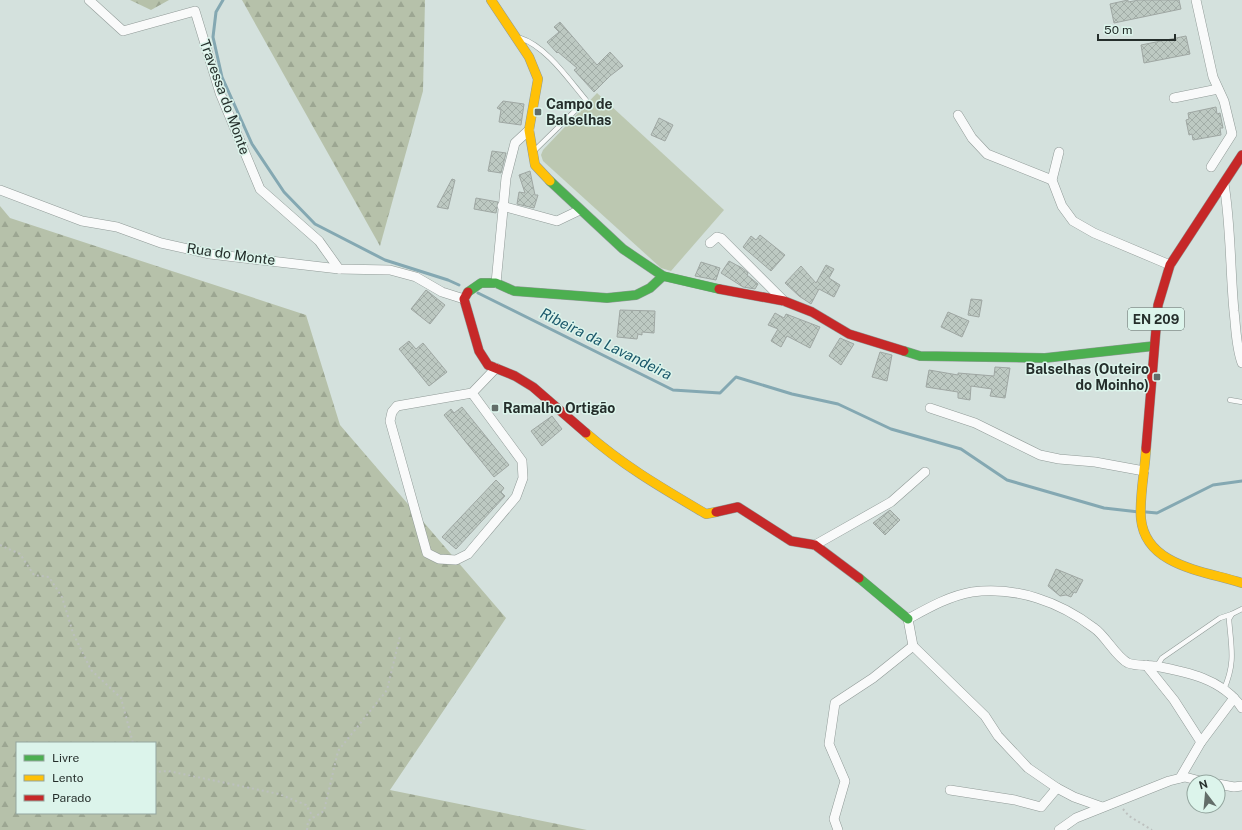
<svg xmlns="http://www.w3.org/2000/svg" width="1242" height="830" font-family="'Public Sans',sans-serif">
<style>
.forest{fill:url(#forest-firs);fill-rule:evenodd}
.garden{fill:#bcc8b1}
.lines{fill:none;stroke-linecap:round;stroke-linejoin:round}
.stream{stroke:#84a8b2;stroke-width:3}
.building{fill:url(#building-cross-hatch);stroke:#9fa7a3}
.lane-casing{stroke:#909a97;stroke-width:5.5}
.street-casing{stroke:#909a97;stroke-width:10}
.fast-casing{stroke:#909a97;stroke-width:10}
.slow-casing{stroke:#909a97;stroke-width:10}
.jam-casing{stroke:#909a97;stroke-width:10}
.path{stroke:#bcc0be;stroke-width:2;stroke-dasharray:2 3;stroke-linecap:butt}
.lane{stroke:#f9fafa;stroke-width:4.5}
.street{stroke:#f9fafa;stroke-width:9}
.fast{stroke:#4caf50;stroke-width:9}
.slow{stroke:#ffc107;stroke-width:9}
.jam{stroke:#c62828;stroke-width:9}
.poi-dot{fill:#626d69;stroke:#dcf4eb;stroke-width:1.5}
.labels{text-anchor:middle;stroke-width:3;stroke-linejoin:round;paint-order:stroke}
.shield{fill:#dcf4eb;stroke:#5c6965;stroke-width:1}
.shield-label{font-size:13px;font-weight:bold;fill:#252e2b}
.street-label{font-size:14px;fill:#252e2b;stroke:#dcf4eb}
.poi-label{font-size:14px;font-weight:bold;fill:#252e2b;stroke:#dcf4eb;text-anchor:start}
.water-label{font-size:15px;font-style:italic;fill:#1b586b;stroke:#dcf4eb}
</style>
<defs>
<pattern id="forest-firs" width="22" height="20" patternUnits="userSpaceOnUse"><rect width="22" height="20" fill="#b6c1aa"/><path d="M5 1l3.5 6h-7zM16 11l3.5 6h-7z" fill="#9ca692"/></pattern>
<pattern id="building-cross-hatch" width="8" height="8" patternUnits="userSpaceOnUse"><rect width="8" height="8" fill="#bdc9c2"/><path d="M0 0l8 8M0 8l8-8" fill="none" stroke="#a2ada7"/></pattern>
</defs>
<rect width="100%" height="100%" fill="#d4e1dd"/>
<g class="forest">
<path d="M130,0H169L151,10Z"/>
<path d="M242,0H425L423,91L380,246Z"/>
<path d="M0,206L10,218L306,315L340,425L506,618L390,790L587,830H0ZM17,743H155V813H17Z"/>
</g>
<path class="garden" d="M597,93L724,210L671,271L661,268L543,161L541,155L543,150Z"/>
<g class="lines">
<g class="stream">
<path d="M223,0L216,12L213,37L222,77L252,144L284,192L315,224L385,260L448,280L459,285"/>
<path d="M478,293L673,390L720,393L736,377L792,394L838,404L891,429L961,449L1007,480L1104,508L1139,512"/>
<path d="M1146,512L1157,513L1213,485L1242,481"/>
</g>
</g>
<g class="building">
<path d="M1128,0V2L1139,0H1179L1181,9L1114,23L1110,4Z"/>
<path d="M560,22L597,65L610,52L623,66L610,76L594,92L574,70L577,68L558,52L557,53L547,42L559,32L554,27Z"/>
<path d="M1186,36L1190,54L1144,63L1141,45Z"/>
<path d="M503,101L524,104L521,125L499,122L501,110L497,108Z"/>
<path d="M1216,107L1217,114L1220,113L1223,128H1220L1221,135L1193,140L1192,134L1189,135L1186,120L1189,119L1188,113Z"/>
<path d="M659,118L673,125L665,141L651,135Z"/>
<path d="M492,151L506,153L501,173L488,171Z"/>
<path d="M530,171L535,195H538L534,208L517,204L519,192L525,193L519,175Z"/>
<path d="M452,179L455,180L448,209L437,207Z"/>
<path d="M476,198L498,202L496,213L474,209Z"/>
<path d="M760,235L785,255L771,271L743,247L751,236L756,240Z"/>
<path d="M729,261L742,268L748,273L747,275L758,284L755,289L743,287L721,273Z"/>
<path d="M701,262L720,268L716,280L695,276Z"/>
<path d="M826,265L834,269L829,278L840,285L834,297L819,289L811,304L799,296L785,283L801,266L816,283Z"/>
<path d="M426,290L445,305L430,324L411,309Z"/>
<path d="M971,299L982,300L979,317L968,315Z"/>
<path d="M620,310L655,311L654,333L642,332V335L638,334L637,339L617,337Z"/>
<path d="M948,312L969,321L962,337L941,327Z"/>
<path d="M775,313L784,318L786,314L820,327L810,348L787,336L781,347L771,341L778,329L768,325Z"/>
<path d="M840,338L854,344L841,365L829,356Z"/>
<path d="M409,341L416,349L423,343L447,372L429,386L399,349Z"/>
<path d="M880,352L892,355L887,381L872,377Z"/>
<path d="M995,367L1010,368L1005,398L990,396L992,389L971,386L970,400L958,398V392L926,387L929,370L958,375V373L994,376Z"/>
<path d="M462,407L509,465L494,477L444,415L451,409L454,413Z"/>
<path d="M552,416L562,429L542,446L531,431Z"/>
<path d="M496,480L504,488L501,492L505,496L456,549L442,537Z"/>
<path d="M890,510L900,520L885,535L873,523Z"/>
<path d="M1056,569L1083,580L1076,593L1074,592L1071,597L1066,595L1060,596L1048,586Z"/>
</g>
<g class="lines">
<defs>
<g id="lane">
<path d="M520,38C546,46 569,80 586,100L534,151"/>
<path d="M1230,400L1242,402"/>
<path d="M1157,666L1162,658L1220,618L1232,614"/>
<path d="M1224,689C1236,662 1231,647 1229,619L1232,614L1242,609"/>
</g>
<g id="street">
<path d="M89,0L123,31L195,11L220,93L260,189L319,241L339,269"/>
<path d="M1196,0L1213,77L1224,101L1232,134L1211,167"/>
<path d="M1174,98L1218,89"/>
<path d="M958,115L972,138L987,154L1052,180"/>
<path d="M1059,152L1052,180L1062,206L1073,221L1094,233L1170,265"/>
<path d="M1224,184C1231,226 1230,269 1234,311C1236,328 1236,347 1242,363"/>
<path d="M0,190L82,221L117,227L161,243L210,254L339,269L390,270L416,277L442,292L464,299"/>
<path d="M502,206L557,221L580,210"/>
<path d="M710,243L717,237L721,238L784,301"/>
<path d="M496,283L506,178L515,143L529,130"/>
<path d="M472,393L522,461L523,478L516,497L468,554L456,560L439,559L427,553L390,421L392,412L397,406L472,393L496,368"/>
<path d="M930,408L975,423L1040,455L1059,459L1095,462L1144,471"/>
<path d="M815,545L891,502L925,472"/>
<path d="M1146,665L1174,700L1201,742"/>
<path d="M1180,778L1201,742L1234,698"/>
<path d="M1218,784L1234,787L1242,786"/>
<path d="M950,790L1015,800L1041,807L1057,788"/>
<path d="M1102,807L1074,797L1057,788L1028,768L998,736L985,716L913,646L908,619C928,608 949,596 972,592C1016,586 1060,602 1094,628C1105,635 1116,657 1128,663C1135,666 1147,665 1155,666C1187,672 1223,679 1242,708"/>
<path d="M838,830L834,819L845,781L829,744L835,703L873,678L913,646"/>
<path d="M1059,830L1076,818L1169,781L1185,777L1204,782"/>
</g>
<g id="fast">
<path d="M550,181L623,249L663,276L719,289"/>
<path d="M468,292L481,283H496L514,291L607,298L636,295L650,288L663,276"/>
<path d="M904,351L920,356L1045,358L1154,346"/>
<path d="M859,578L908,619"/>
</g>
<g id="slow">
<path d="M491,0L529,57L538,79L529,130L535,165L550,181"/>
<path d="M586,433C625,467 662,488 706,514L716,512"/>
<path d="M1146,449C1145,470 1139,499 1141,519C1146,567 1206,571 1242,583"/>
</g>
<g id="jam">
<path d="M719,289L784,301L812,312L849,334L904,351"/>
<path d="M468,292L464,299L479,351L488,365L515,376L533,387L586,433"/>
<path d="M1146,449L1158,305L1170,265L1242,155"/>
<path d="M716,512L738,507L791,541L815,545L859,578"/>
</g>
</defs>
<use href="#lane" class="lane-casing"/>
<use href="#street" class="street-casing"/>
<use href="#fast" class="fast-casing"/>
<use href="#slow" class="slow-casing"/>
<use href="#jam" class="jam-casing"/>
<g class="path">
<path d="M0,545L20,554L34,575L49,577L62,597L73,633L91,670L121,698L133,743"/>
<path d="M155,770L156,772L168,771L279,794L306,805L313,817"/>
<path d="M1123,809L1129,816L1152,830"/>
<path d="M307,830L308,821L324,811L338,751L387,690L400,636"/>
</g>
<use href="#lane" class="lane"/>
<use href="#street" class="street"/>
<use href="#fast" class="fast"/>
<use href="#slow" class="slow"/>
<use href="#jam" class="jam"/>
</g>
<g class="poi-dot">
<rect x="534" y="108" width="8" height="8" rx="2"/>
<rect x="1153" y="373" width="8" height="8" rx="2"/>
<rect x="491" y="404" width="8" height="8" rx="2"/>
</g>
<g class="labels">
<rect class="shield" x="1128" y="308" width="56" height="22" rx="3"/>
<g class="shield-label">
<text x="1156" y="324">EN 209</text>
</g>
<g class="street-label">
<text transform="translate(225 97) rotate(70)" y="5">Travessa do Monte</text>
<text transform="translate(231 254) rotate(8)" y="5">Rua do Monte</text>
</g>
<g class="poi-label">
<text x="546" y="109">Campo de<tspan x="546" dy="16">Balselhas</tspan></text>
<text x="1149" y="374" text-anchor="end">Balselhas (Outeiro<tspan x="1149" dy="16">do Moinho)</tspan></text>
<text x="503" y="413">Ramalho Ortigão</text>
</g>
<g class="water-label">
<text transform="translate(606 344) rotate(26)" y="5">Ribeira da Lavandeira</text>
</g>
</g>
<rect x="16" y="742" width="140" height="72" fill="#dcf4eb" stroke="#93a59e"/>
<rect x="24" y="755" width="20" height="6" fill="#4caf50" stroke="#93a59e"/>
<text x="52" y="762" font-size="12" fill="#252e2b">Livre</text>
<rect x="24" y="775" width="20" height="6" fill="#ffc107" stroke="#93a59e"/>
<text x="52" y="782" font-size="12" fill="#252e2b">Lento</text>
<rect x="24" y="795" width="20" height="6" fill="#c62828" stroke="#93a59e"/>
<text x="52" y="802" font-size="12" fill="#252e2b">Parado</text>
<g transform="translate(1206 794) rotate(344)"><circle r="19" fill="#dcf4eb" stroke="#93a59e"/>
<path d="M0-3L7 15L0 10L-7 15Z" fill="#626d69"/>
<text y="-6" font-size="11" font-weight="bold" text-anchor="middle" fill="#252e2b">N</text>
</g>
<path d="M1098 34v6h77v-6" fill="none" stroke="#252e2b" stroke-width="2"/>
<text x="1104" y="34" font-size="12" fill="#252e2b" stroke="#dcf4eb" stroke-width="3" paint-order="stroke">50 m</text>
</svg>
